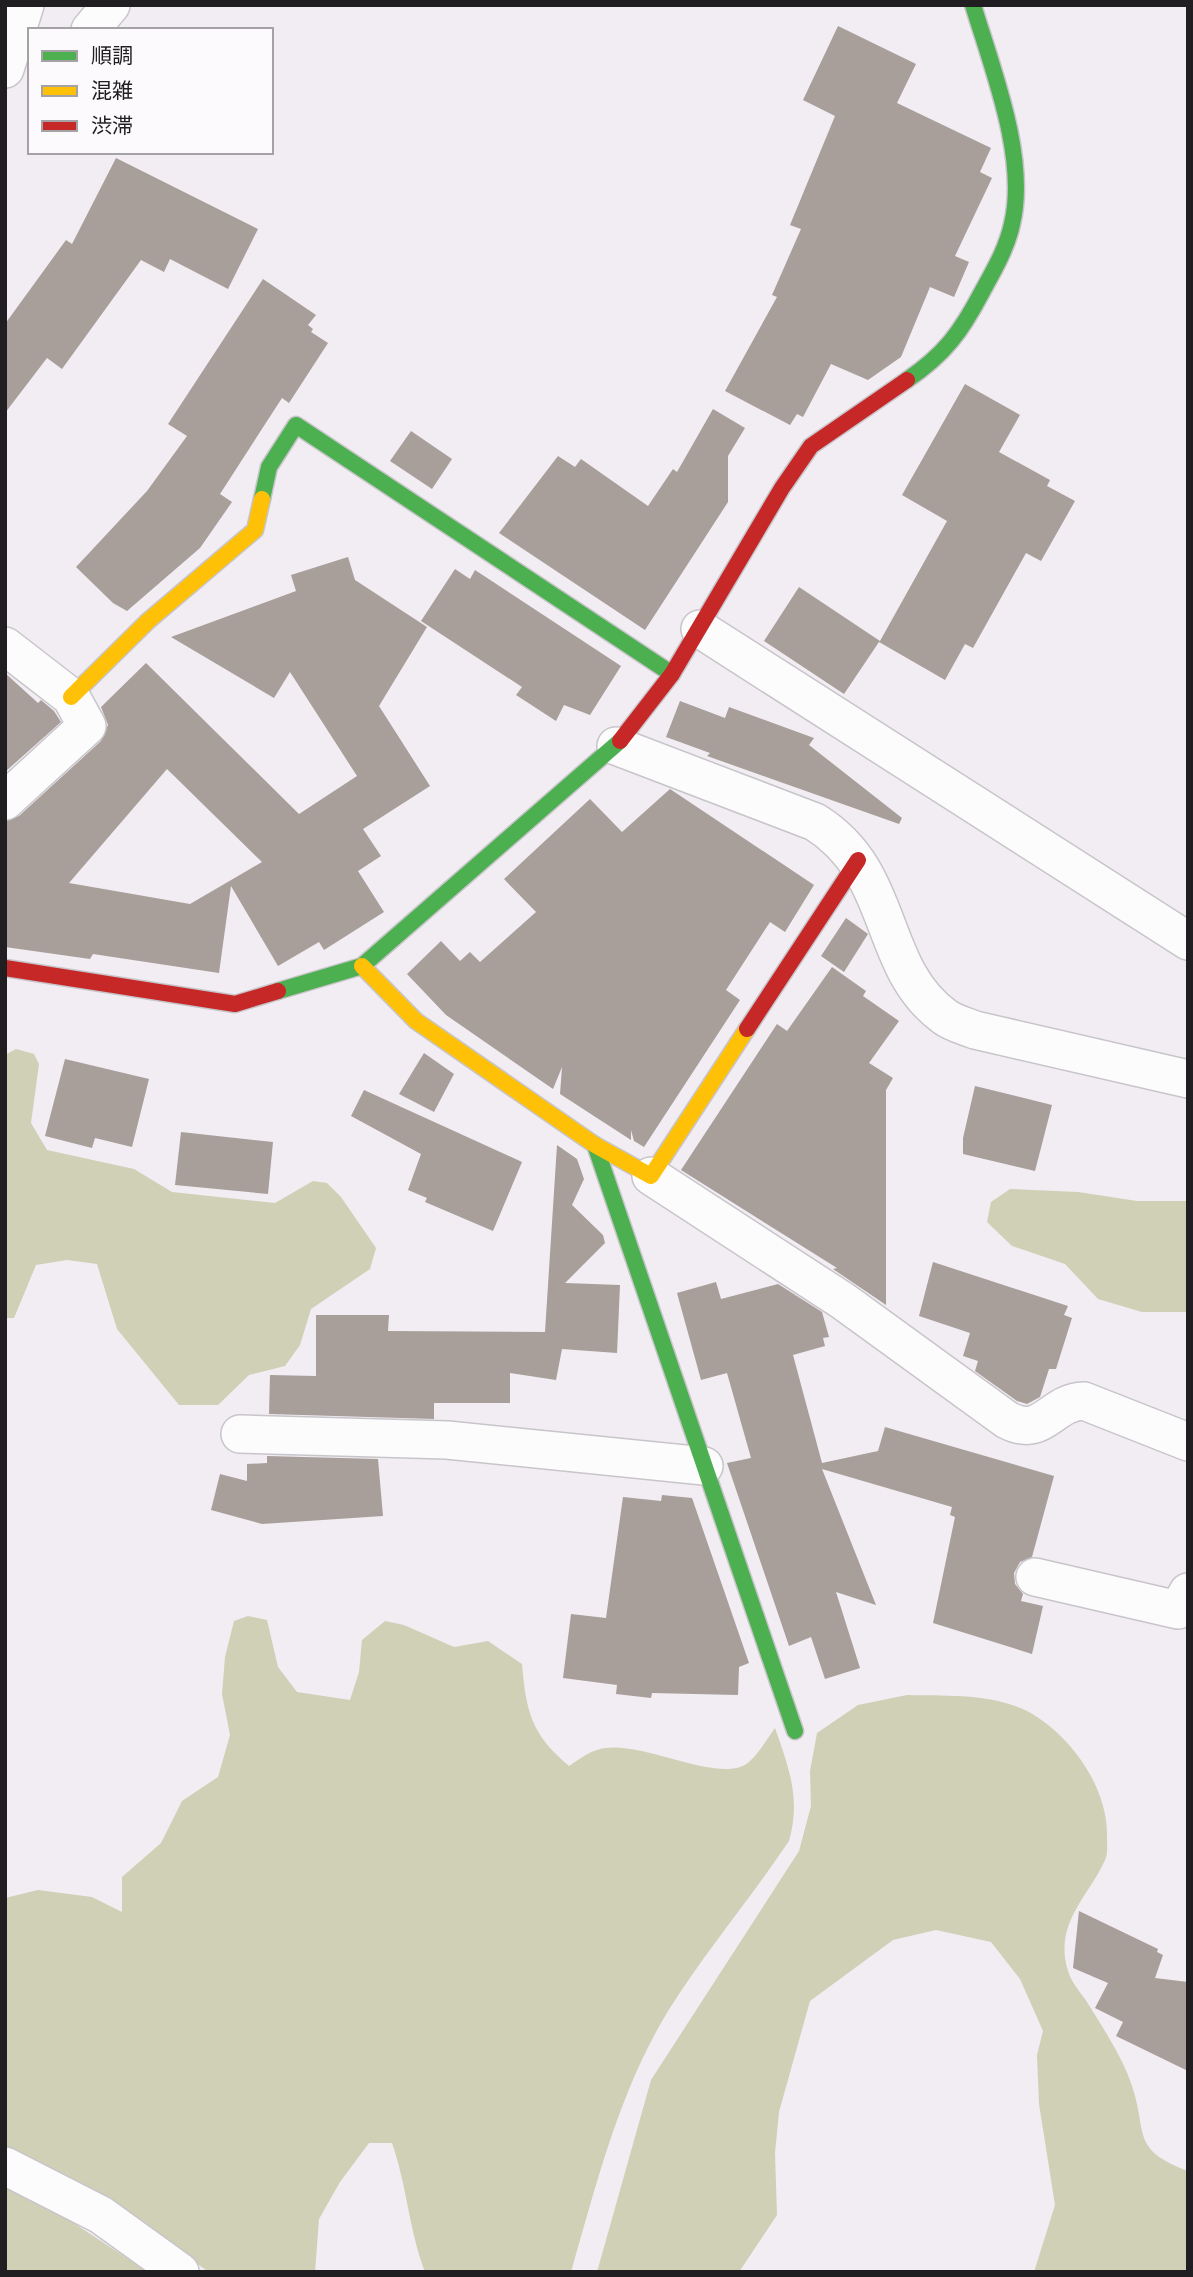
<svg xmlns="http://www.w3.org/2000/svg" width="1193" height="2277" font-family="'DM Sans','Noto Sans JP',sans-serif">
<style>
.forest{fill:#cfd0b6}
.building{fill:#a89e9a;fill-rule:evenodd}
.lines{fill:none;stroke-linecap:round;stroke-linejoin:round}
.street-casing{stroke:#c8c5ca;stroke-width:40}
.fast-casing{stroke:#c8c5ca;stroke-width:19}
.slow-casing{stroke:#c8c5ca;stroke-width:19}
.jam-casing{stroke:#c8c5ca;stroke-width:19}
.street{stroke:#fdfcfd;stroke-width:37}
.fast{stroke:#4caf50;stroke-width:16}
.slow{stroke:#ffc107;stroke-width:16}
.jam{stroke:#c62828;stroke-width:16}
</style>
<rect width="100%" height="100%" fill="#f1edf3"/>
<g class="forest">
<path d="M16,1049L34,1054L39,1064L31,1123L47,1150L134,1169L172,1192L275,1203L313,1181L327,1183L341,1197L376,1248L370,1269L311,1309L300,1345L285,1366L249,1375L218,1405H179L117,1329L97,1264L67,1260L36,1265L14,1318H5V1055Z"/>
<path d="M1010,1189L1078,1192L1137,1201H1188V1312H1142L1098,1299L1065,1264L1012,1246L987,1222L991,1202Z"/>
<path d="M248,1616L267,1620L278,1667L297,1692L350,1700L359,1672L362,1640L385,1621L404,1625L454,1647L488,1641L522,1664C526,1711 531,1734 569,1766C577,1761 587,1753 597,1750C637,1736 720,1787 749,1762C759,1753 767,1739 775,1728C789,1768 801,1799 789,1841C750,1899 705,1952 668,2011C619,2092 597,2182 571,2272H425C409,2230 407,2186 392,2143H369L340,2182L319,2219L315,2272H209L114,2206L5,2151V1898L38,1890L92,1897L122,1912V1877L161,1843L182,1801L218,1777L230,1735L222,1694L225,1657L234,1621Z"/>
<path d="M907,1695C945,1696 991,1693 1027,1711C1071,1735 1109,1788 1107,1839C1107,1845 1108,1854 1105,1860C1089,1896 1053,1924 1068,1971C1071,1982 1081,1993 1087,2002C1103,2028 1123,2058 1132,2086C1148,2134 1130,2149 1188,2171V2272H1034L1055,2205L1039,2104L1037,2055L1043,2031L1020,1979L991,1942L936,1930L893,1940L810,2001L779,2112L775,2153L777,2215L739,2272H597L651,2080L799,1851L811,1806L810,1771L817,1733L858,1705Z"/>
<path d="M5,2183L28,2193L148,2272H5Z"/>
</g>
<g class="building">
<path d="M838,26L916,64L897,103L991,148L980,172L992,178L955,256L969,262L954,297L930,287L901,357L868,380L831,364L803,417L797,414L790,425L725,391L777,297L772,295L801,229L790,225L835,116L803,100Z"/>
<path d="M116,158L258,229L228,289L170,259L164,272L141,260L62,369L47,358L5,413V324L66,240L72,244Z"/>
<path d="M263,279L316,315L308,325L313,329L311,332L328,343L289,403L282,398L220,494L232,502L200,548L127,611L113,603L76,567L147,491L187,436L168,424Z"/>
<path d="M965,384L1020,415L999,452L1050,480L1047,486L1075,501L1041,561L1026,553L973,648L965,644L945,680L879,642L844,694L764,641L799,587L880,641L947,521L902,495Z"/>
<path d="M713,409L745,428L728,456V502L645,630L499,533L558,456L575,467L581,459L648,506L673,469L677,472Z"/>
<path d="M411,431L452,459L432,489L390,461Z"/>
<path d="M348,557L355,580L427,627L379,706L430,786L363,829L381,856L358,871L384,912L324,950L319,942L278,966L231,886L219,973L93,954L90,959L5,947V821L19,816L101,741L108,725L101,707L146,663L299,814L357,776L290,672L274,698L171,637L296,591L291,575ZM167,769L262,862L190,904L69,883Z"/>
<path d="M455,569L470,579L475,570L621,666L590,715L564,705L556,721L516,695L522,687L421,621Z"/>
<path d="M5,673L38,703L41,700L54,711L61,722L5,772Z"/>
<path d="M680,701L725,718L729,707L814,738L809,745L902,818L899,824L707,756L710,753L666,737Z"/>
<path d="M670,789L814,885L785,932L770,922L726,990L740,1000L644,1147L634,1141L631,1130V1140L560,1094L562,1067L553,1089L446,1015L407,974L441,941L460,961L470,952L480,962L536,912L504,879L590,799L622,832Z"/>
<path d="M846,918L868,934L844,972L821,956Z"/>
<path d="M832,967L866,991L863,996L899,1021L869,1063L893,1078L886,1090V1305L833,1269L837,1268L681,1170L777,1024L787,1031Z"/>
<path d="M424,1053L454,1074L434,1112L399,1094Z"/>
<path d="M65,1059L149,1079L132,1147L95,1138L92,1148L45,1136Z"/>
<path d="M975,1086L1052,1105L1035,1171L963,1154V1138Z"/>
<path d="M364,1090L522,1162L493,1231L425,1202L427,1198L408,1190L421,1154L351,1116Z"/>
<path d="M181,1132L273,1142L268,1194L175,1185Z"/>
<path d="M557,1145L577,1159L584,1179L572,1205L603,1235L605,1243L565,1283L620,1285L617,1353L562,1349L556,1380L510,1373V1403H434V1419L269,1414L270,1375L316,1376V1315H389L388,1331L545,1332Z"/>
<path d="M933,1262L1068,1306L1064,1315L1072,1318L1056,1369H1049L1040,1397L1027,1404L1017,1401L975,1371L978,1361L963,1356L970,1333L919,1316Z"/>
<path d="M716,1282L721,1299L778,1284L822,1312L829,1337L823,1338L825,1346L793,1355L822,1463L878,1451L885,1427L1054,1476L1032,1557L1020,1562L1014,1573L1015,1584L1023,1594L1021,1601L1043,1606L1032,1654L933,1623L955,1517L950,1515L952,1507L822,1469L876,1605L836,1592L860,1668L825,1679L811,1637L789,1646L727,1463L751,1458L727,1373L701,1380L677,1293Z"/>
<path d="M267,1456L378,1459L383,1516L262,1524L211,1510L220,1474L247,1481V1464L267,1463Z"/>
<path d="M662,1495L692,1498L749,1663L739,1667L738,1695L652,1693L651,1698L616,1694L617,1685L563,1678L571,1614L606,1618L623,1497L661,1501Z"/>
<path d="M1079,1911L1158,1949L1157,1952L1163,1955L1155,1978L1188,1982V2071L1116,2036L1123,2022L1095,2008L1108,1983L1073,1968Z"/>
</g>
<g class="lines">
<defs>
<g id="street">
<path d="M90,30L111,5"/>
<path d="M5,69L25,5"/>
<path d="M700,629L1188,941"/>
<path d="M5,646L71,697L87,726L5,801"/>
<path d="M616,746L815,822C897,873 876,967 945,1017C953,1023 965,1026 975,1030L1188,1079"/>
<path d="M651,1176L843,1301L1007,1420C1044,1439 1050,1402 1084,1401L1188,1442"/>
<path d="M240,1434L447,1440L704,1466"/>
<path d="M1035,1577L1178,1610L1188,1592"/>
<path d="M5,2166L101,2215L180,2272"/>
</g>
<g id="fast">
<path d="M907,380C945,354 961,332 982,292C994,270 1007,248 1012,224C1028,158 992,68 973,5"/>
<path d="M262,499L269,467L296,425L672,674"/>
<path d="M278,991L362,966L620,741"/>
<path d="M595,1145L795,1731"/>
</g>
<g id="slow">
<path d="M71,697L148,621L255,530L262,499"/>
<path d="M362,966L416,1021L595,1145L651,1176L747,1029"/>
</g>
<g id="jam">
<path d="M620,741L672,674L782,488L811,446L907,380"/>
<path d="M5,968L235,1004L278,991"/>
<path d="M747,1029L858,860"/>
</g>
</defs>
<use href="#street" class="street-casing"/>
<use href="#fast" class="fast-casing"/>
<use href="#slow" class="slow-casing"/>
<use href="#jam" class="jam-casing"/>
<use href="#street" class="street"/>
<use href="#fast" class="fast"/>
<use href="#slow" class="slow"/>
<use href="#jam" class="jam"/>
</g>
<rect width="1193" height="2277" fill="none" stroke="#211e22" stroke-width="14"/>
<rect x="28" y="28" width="245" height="126" fill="#fdfafe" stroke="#a5a2a6" stroke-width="2"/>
<rect x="42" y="51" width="35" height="10" fill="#4caf50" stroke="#a5a2a6" stroke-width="2"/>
<text x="91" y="63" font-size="21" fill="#211e22">順調</text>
<rect x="42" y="86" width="35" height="10" fill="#ffc107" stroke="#a5a2a6" stroke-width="2"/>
<text x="91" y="98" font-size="21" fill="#211e22">混雑</text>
<rect x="42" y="121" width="35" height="10" fill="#c62828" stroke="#a5a2a6" stroke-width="2"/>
<text x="91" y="133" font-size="21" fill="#211e22">渋滞</text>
</svg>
